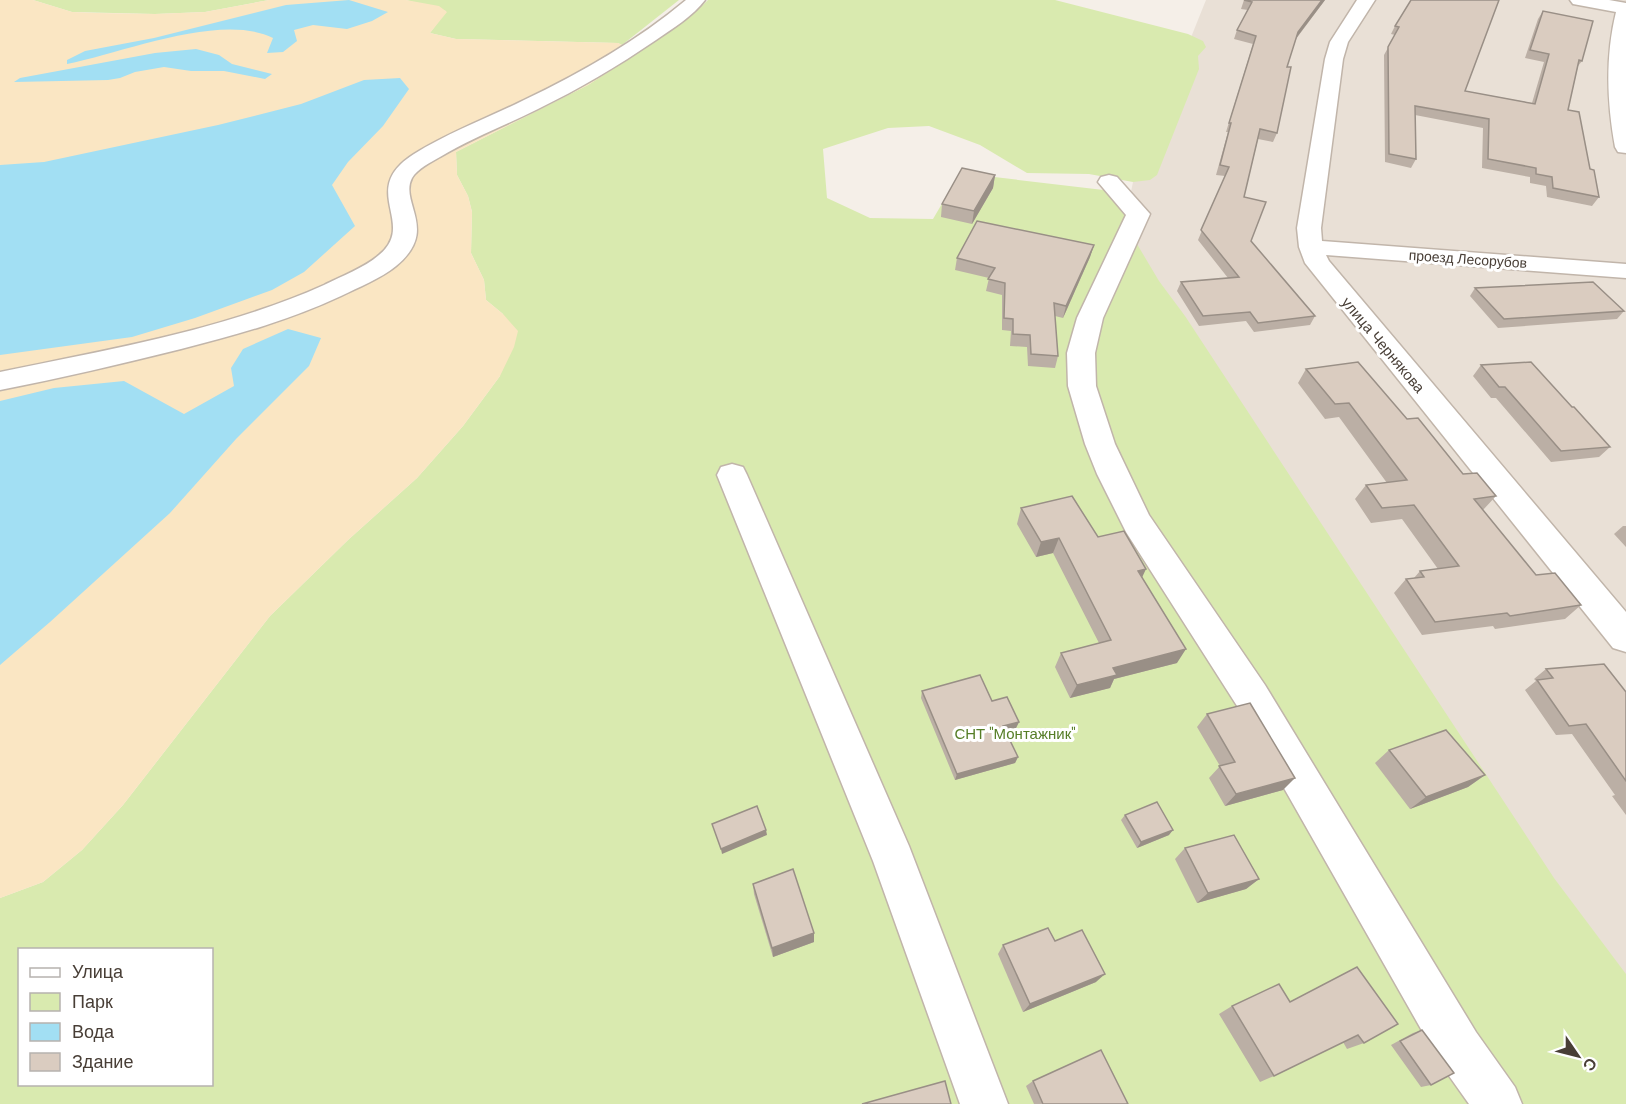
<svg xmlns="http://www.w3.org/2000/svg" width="1626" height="1104" font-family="'DM Sans',sans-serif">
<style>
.residential{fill:#e9e0d6}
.green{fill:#d9eaaf;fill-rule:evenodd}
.sand{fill:#fae6c3}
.water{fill:#a2dff3}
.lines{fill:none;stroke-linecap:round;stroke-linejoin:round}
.minor-casing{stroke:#c1b5aa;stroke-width:3}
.minor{fill:#fff;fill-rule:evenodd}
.wall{fill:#bbafa5}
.shaded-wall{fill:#998f86}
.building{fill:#daccc0;stroke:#998f86;stroke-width:1.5}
.labels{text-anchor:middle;stroke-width:6;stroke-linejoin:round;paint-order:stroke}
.far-street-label{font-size:14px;fill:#483e36;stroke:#fff}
.street-label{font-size:15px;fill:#483e36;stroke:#fff}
.park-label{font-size:15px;fill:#557d26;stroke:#fff}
</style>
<rect width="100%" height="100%" fill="#f5efe8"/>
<path class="residential" d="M1206,0H1626V1104L1099,350L1133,182Z"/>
<g class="green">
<path d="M33,0H269L205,12L155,14L72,12Z"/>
<path d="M406,0H679L622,45L618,43L456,39L430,33L446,11Z"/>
<path d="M708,0H1055L1188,34L1203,41L1206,47L1198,56L1199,69L1157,175L1150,180L1133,182L1089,174L1027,173L980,145L929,126L888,128L823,149L827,198L870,218L933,219L960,173L1112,191L1130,210L1134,239L1159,281L1185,316L1554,878L1626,974V1104H0V898L43,882L82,850L123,805L270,616L348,540L417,478L463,426L500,376L503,314L486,300L484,280L471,253L472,212L468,196L457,175L456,152L588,85L637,53L635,51L690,17ZM20,950H212V1084H20Z"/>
</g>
<path class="sand" d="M0,0H33L72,12L97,13L155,14L205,12L269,0H406L439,6L447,12L430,33L456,39L618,43L638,53L588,85L456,152L457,175L468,196L472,212L471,253L484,280L486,300L503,314L518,331L514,347L500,376L463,426L417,478L348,540L270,616L123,805L82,850L43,882L0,898Z"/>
<g class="water">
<path d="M349,0L388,12L372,21L347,29L313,25L294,30L297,41L283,52L267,53L273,38C221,12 123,53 67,64V60L85,51L154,38L286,5Z"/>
<path d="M196,49L219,55L232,64L272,74L265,79L224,71H191L164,67L135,72L120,78L108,80L14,82L20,78L155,53Z"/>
<path d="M400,78L409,89L383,126L348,162L332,185L355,226L304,272L272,290L195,318L132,337L0,355V165L44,162L218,125L301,104L364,80Z"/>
<path d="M288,329L321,338L309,366L236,439L170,513L50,622L0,665V401L54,388L124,381L184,414L234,386L231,368L243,349Z"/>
</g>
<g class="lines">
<defs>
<g id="minor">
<path d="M686,0H705C693,16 672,29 656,40C618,66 579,89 538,109C506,125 472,138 440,157C431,162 417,169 412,178C399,203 440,230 396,266C380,279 359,287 341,296C290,320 236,335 181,349C121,364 61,378 0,390V372C107,350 224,330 324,285C342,276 364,268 379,255C418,223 357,190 414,154C449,132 488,118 524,100C581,73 637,41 686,0Z"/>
<path d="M1357,0H1375L1348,42L1343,59L1321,228L1322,241L1626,264V278L1326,255L1329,261L1626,612V652L1613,648L1305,263L1299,247L1297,228L1325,59L1330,42Z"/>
<path d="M1570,0H1609L1626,3V153L1618,152L1615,147C1607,102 1605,57 1616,12L1573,4Z"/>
<path d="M1109,175L1117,177L1150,214L1103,318L1095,353L1096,386L1115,444L1149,515L1265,685L1476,1032L1515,1087L1522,1104H1469L1442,1066L1239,709L1126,532L1097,474L1085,444L1068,386L1067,353L1077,318L1126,215L1098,182L1101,177Z"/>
<path d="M732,464L743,467L747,475L909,846L1008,1104H960L873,861L717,475L721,467Z"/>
</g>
</defs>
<use href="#minor" class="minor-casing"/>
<use href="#minor" class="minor"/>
</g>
<g class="wall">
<path d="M1244,0H1325L1296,39L1287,67L1277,133L1273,142L1258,139L1244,197L1251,241L1315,316L1310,325L1254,332L1246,321L1199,326L1177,291L1181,282L1228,278L1198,240L1225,176L1216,175L1228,132H1226L1253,44L1234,39L1237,30L1248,10L1241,9Z"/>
<path d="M1411,0L1465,91L1532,103L1544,62L1525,58L1538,19L1543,11L1582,61L1578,66L1568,110L1590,169L1599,197L1592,206L1547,197L1546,186L1530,183V177L1482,168L1483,128L1415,115L1416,159L1411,168L1385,162L1384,55L1395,35L1391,34L1395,26Z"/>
<path d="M995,175L993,188L972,224L941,217L942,204Z"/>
<path d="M1094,245L1090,257L1063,318L1055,316L1058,356L1055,368L1028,366L1027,347L1010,346L1011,331L1002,330V295L986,291L989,278L955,270L957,258Z"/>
<path d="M1475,288L1624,311L1617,319L1498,328L1470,296Z"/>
<path d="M1481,365L1610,447L1599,457L1551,462L1496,398H1491L1473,376Z"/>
<path d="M1306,369L1407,419L1463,474L1496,496L1483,510L1536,575L1581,605L1565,619L1495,629L1493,626L1422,635L1394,593L1406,579L1414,578L1420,571L1438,569L1402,519L1371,523L1355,499L1366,485L1387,483L1339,417L1325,419L1298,383Z"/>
<path d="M1021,508L1098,537L1142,578L1177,663L1114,679L1110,688L1070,698L1055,667L1061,653L1099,643L1053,553L1036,557L1017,524Z"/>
<path d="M1623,526H1626V547L1614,534Z"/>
<path d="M1546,669L1626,692V815L1612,796L1615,795L1572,734L1556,735L1525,690L1536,681L1534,679Z"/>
<path d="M922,691L1019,722L1016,728L1005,731L1018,757L1015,763L955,780L921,698Z"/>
<path d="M1207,714L1283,790L1225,806L1209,778L1220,766L1197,727Z"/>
<path d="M1389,750L1485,775L1468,787L1410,809L1375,763Z"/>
<path d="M1125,815L1169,835L1137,848L1121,820Z"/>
<path d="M1185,848L1259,879L1246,889L1197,903L1175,859Z"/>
<path d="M753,884L814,933V942L773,957L754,894Z"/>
<path d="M1055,941L1096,982L1023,1012L998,954L1003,945Z"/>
<path d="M1357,967L1364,1043L1347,1049L1343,1042L1274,1076L1260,1082L1219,1014L1232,1006L1290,1002Z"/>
<path d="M1422,1030L1431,1085L1421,1087L1391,1045L1413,1033Z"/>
<path d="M1033,1081L1128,1104H1034L1026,1086Z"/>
</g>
<g class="shaded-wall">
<path d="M1322,0H1325L1294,41L1298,32Z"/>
<path d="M995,175L993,188L972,224L974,211Z"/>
<path d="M1094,245L1090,257L1063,318L1066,306Z"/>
<path d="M1059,538L1053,553L1036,557L1041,542Z"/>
<path d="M1146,569L1139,584L1138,571Z"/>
<path d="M1186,649L1177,663L1114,679L1110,688L1070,698L1077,685L1113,668Z"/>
<path d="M1019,722L1016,728L1001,732L1003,726Z"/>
<path d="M1018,757L1015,763L955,780L957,774Z"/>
<path d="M1485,775L1468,787L1410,809L1426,797Z"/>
<path d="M1295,778L1283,790L1225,806L1236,794Z"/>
<path d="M766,830L767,835L722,854L721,849Z"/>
<path d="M1173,830L1169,835L1137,848L1141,842Z"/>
<path d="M1259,879L1246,889L1197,903L1208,893Z"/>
<path d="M814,933V942L773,957L772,948Z"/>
<path d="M1105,974L1096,982L1023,1012L1030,1004Z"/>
</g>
<g class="building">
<path d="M1244,0H1322L1298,32L1287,67H1291L1277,133L1260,129L1244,197L1266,202L1251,241L1315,316L1258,323L1250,312L1203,316L1181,282L1239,277L1201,230L1229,167L1220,165L1231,123H1229L1256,36L1237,30L1252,2Z"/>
<path d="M1411,0H1499L1465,91L1535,104L1549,54L1530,50L1543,11L1593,21L1582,61L1579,60L1568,110L1579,112L1590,169L1594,170L1599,197L1553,188L1552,177L1536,174V168L1488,159L1489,119L1415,106L1416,159L1389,154L1388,47L1399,27L1395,26Z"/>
<path d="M962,168L995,175L974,211L942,204Z"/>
<path d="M977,221L1094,245L1066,306L1054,303L1058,356L1031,354L1030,335L1013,334V319L1004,318L1005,283L988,279L995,268L957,258Z"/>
<path d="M1593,282L1624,311L1504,319L1475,288Z"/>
<path d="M1358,362L1407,419L1418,418L1463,474L1477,473L1496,496L1474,499L1536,575L1555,573L1581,605L1510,616L1507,613L1435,622L1406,579L1424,577L1420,571L1459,566L1414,505L1382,508L1366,485L1407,480L1349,403L1335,404L1306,369Z"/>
<path d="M1531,362L1572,407H1574L1610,447L1561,451L1505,387H1499L1481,365Z"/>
<path d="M1072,496L1098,537L1124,531L1146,569L1138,571L1186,649L1113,668L1117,675L1077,685L1061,653L1111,640L1059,538L1041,542L1021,508Z"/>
<path d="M1604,664L1626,692V781L1586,724L1569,726L1537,680L1553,678L1546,669Z"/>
<path d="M980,675L992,701L1007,697L1019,722L1003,726L1018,757L957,774L922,691Z"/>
<path d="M1250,703L1295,778L1236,794L1219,766L1235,762L1207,714Z"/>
<path d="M1446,730L1485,775L1426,797L1389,750Z"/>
<path d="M1157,802L1173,830L1141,842L1125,815Z"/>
<path d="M757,806L766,830L721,849L712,824Z"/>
<path d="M1234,835L1259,879L1208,893L1185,848Z"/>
<path d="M793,869L814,933L772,948L753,884Z"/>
<path d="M1048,928L1055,941L1082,930L1105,974L1030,1004L1003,945Z"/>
<path d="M1357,967L1398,1024L1364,1043L1358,1035L1274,1076L1232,1006L1279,984L1290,1002Z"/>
<path d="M1422,1030L1454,1073L1431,1085L1400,1041Z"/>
<path d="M1101,1050L1128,1104H1043L1033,1081Z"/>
<path d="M945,1081L951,1104H862Z"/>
</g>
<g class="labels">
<g class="far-street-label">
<text transform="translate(1468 259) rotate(4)" y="5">проезд Лесорубов</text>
</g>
<g class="street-label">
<text transform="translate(1383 345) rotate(50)" y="5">улица Чернякова</text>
</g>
<g class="park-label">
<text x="1015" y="739">СНТ "Монтажник"</text>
</g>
</g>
<rect x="18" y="948" width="195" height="138" fill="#ffffff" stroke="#b6b2af" stroke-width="1.5"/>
<rect x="30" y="968" width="30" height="9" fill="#ffffff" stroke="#b6b2af" stroke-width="1.5"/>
<text x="72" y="978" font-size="18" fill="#483e36">Улица</text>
<rect x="30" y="993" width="30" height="18" fill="#d9eaaf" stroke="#b6b2af" stroke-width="1.5"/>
<text x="72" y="1008" font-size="18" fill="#483e36">Парк</text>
<rect x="30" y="1023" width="30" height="18" fill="#a2dff3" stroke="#b6b2af" stroke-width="1.5"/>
<text x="72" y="1038" font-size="18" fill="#483e36">Вода</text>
<rect x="30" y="1053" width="30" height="18" fill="#daccc0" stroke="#b6b2af" stroke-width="1.5"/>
<text x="72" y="1068" font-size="18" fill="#483e36">Здание</text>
<g transform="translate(1578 1056) rotate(125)" stroke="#ffffff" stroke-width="4.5" paint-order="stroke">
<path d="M0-4.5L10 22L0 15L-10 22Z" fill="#483e36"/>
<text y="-9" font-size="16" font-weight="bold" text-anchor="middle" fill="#483e36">С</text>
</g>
</svg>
